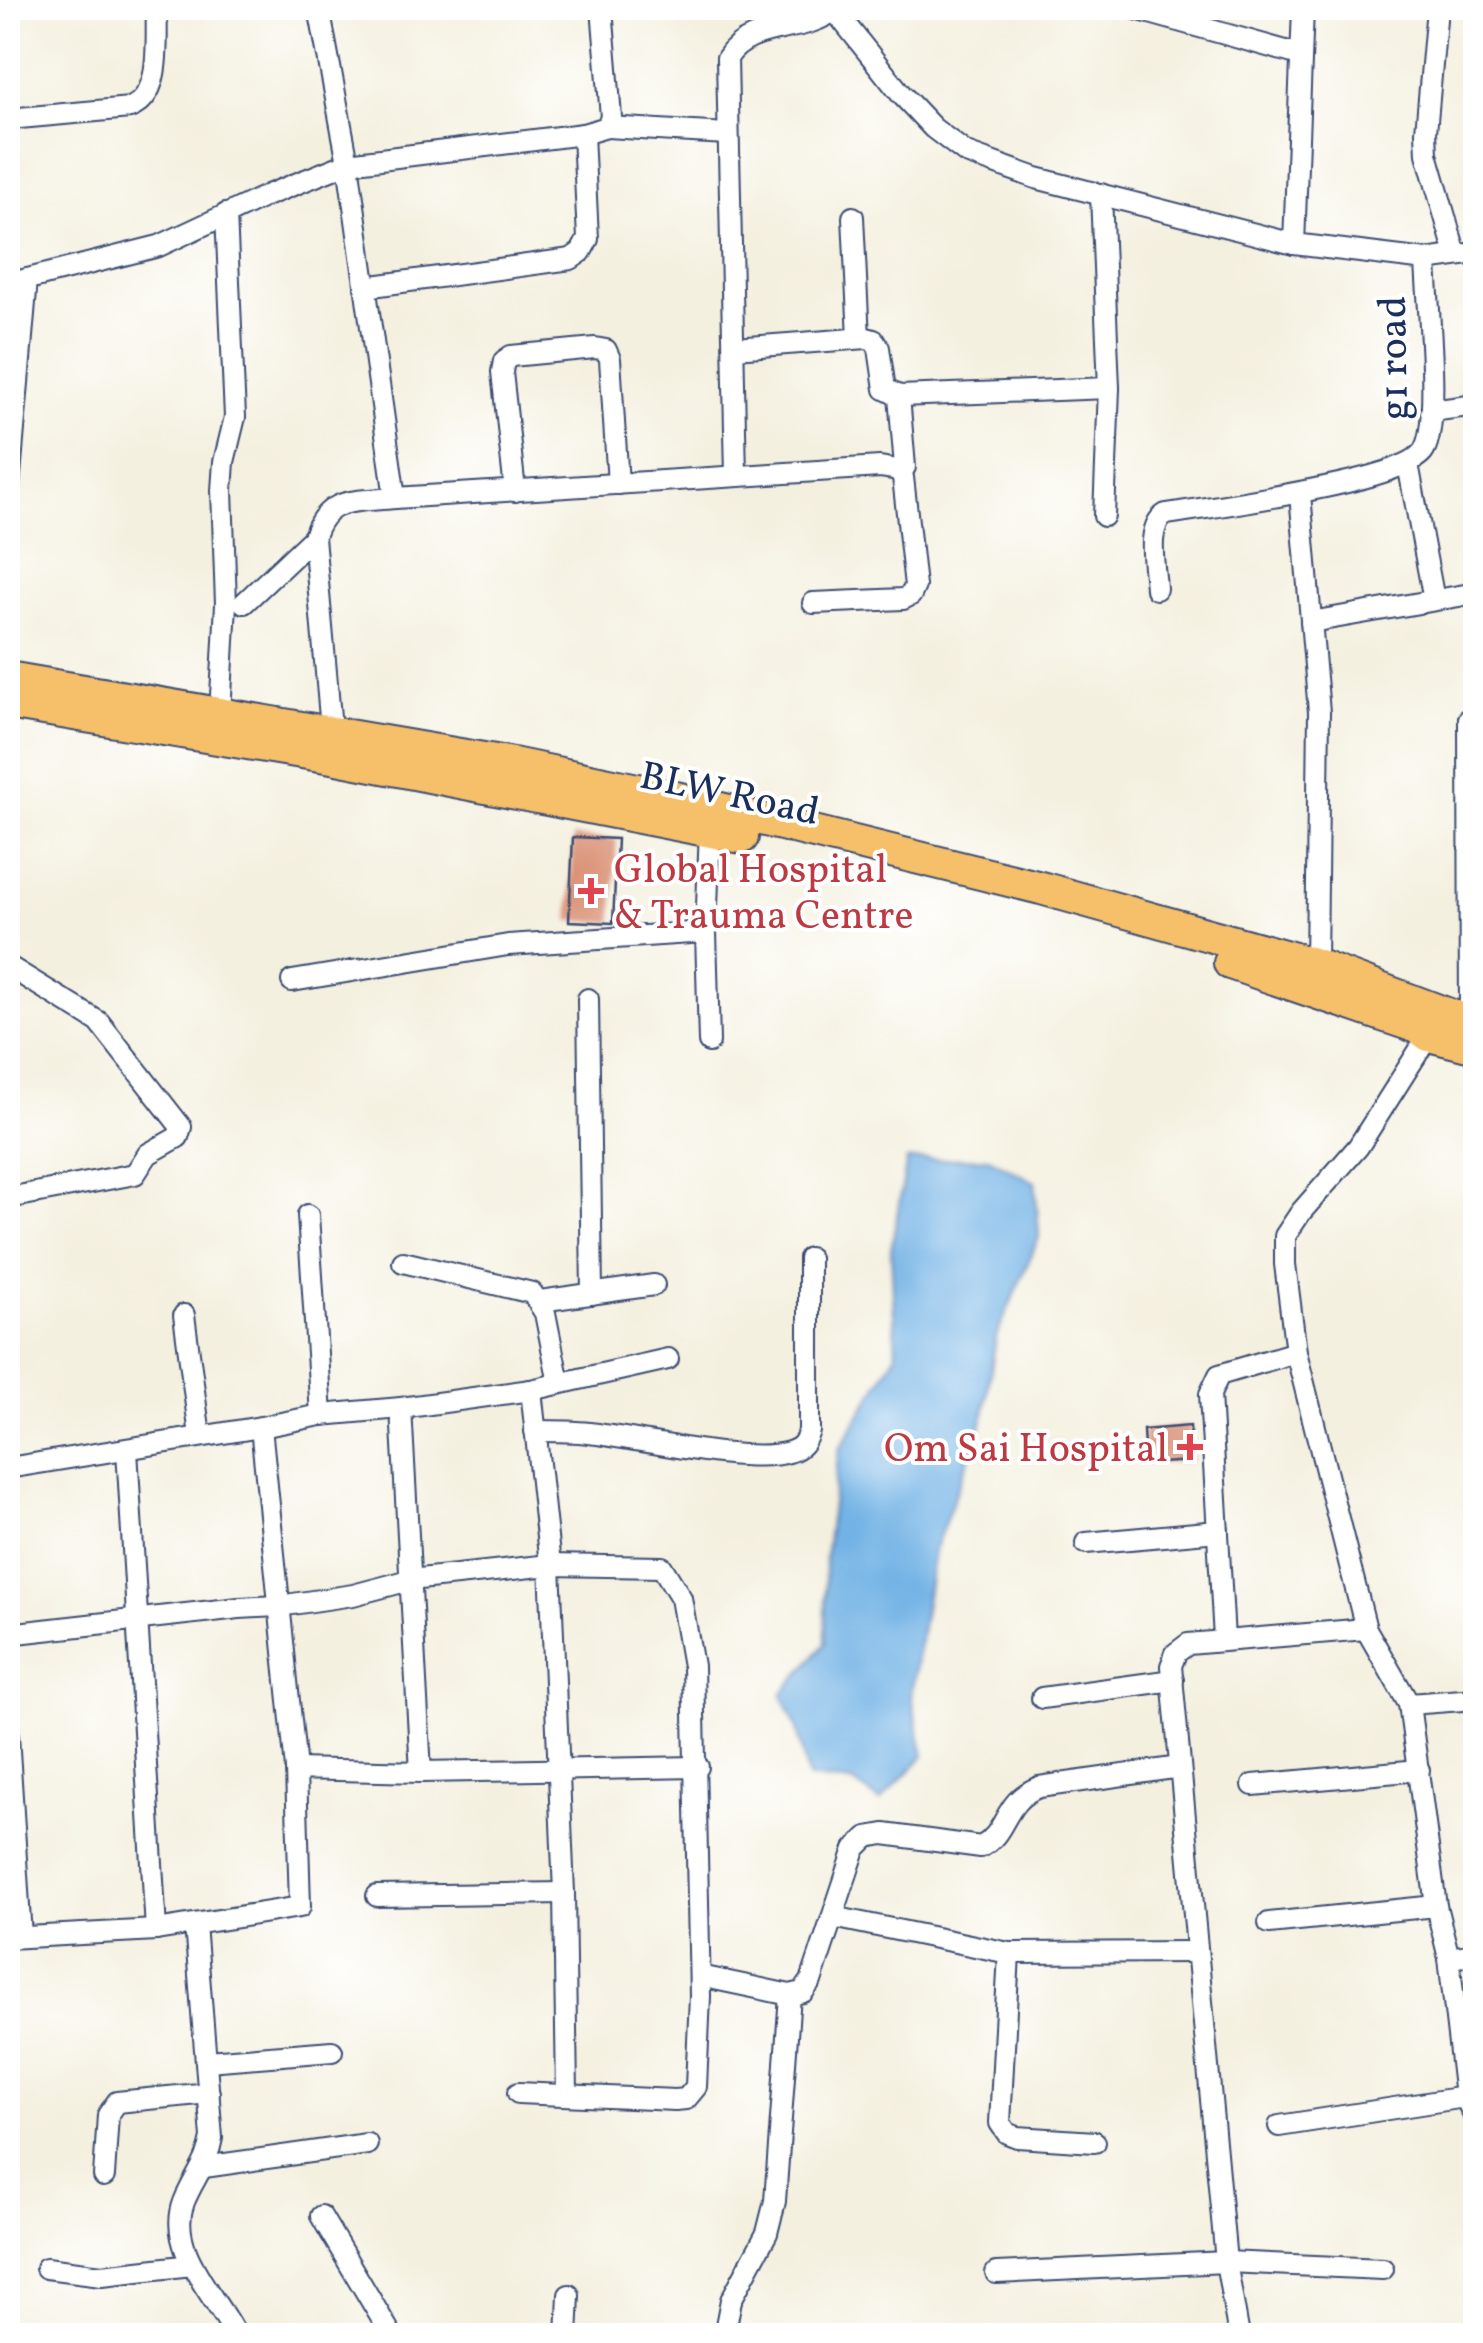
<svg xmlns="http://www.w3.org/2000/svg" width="1483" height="2343" font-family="Vollkorn,serif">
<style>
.water{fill:#72b2e5;stroke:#4670a2;stroke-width:2.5}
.building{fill:#da9176}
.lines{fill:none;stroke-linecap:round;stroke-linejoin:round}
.minor-casing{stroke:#3c4c71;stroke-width:24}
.primary-casing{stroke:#3c4c71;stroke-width:36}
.minor{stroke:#fff;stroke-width:20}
.primary{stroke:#f6c06b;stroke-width:32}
.health-dot{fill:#e0444e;stroke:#fff;stroke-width:4}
.labels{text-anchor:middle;stroke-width:8;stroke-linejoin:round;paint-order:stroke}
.street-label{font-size:40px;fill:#1b2f5e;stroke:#fff}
.health-label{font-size:40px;fill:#be3a42;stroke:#fff;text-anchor:start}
</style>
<rect width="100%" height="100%" fill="#fff"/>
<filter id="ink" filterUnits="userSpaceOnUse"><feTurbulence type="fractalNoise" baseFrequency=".01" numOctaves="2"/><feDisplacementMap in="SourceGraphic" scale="20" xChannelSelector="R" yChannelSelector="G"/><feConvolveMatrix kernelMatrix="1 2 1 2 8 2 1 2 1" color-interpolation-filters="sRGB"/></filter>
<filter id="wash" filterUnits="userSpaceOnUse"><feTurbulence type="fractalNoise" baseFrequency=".0048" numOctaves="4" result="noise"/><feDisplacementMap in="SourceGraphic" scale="40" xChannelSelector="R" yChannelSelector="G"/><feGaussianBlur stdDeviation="2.25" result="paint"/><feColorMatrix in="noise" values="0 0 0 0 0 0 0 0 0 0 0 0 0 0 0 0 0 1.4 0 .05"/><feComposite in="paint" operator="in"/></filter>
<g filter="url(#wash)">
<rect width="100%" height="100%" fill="#f4f0df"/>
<path class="water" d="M989,1158L1035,1182L1039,1237L996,1337L983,1420L934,1551L911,1696L924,1756L880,1801L854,1783L808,1778L797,1728L782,1694L825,1644V1559L839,1450L896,1355L891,1250L907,1160Z"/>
<g id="blocks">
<g class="building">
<path d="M573,837L617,839L613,923L569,921Z"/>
<path d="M1190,1426L1192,1461L1145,1464L1143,1430Z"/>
</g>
</g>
</g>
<g filter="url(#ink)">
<use href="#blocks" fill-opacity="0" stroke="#3c4c71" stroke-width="2.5"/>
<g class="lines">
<defs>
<g id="minor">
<path d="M319,8L348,163L395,498"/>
<path d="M1132,8L1300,55"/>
<path d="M1437,8L1426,132L1427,154L1456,255"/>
<path d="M835,11L901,94L933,128L966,153L1036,178L1294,244"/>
<path d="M8,119L130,108C164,94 155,39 157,8"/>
<path d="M607,127L727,134"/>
<path d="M1101,194L1109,388L1104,516"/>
<path d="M853,217L859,338"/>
<path d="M1426,260L1476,253"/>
<path d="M8,284L159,246L268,195L348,163L583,134L607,127L611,117L602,8"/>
<path d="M365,287L571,259L581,252L588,239L583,134"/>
<path d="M734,348L867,338L874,340L879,348L885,389L899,396L1109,388"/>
<path d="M899,396L905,467"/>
<path d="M1431,411L1476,405"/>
<path d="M1408,464L1434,600"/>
<path d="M736,476L727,58C751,21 805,36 837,8"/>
<path d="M515,491L502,372L504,361L511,356L595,348L606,350L610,359L618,484"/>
<path d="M1300,494L1319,712L1316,965"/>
<path d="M8,498L27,279"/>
<path d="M1156,589C1155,567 1145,526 1166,514C1209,507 1405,482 1424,450C1441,421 1427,299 1426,260L1294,244L1303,8"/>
<path d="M244,603L314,537"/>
<path d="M1311,622L1476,593"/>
<path d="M220,714L226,604L222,490L224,462L235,417L226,214"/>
<path d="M1469,719L1470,1023"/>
<path d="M332,740L314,537C326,495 358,502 395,498L880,467L898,470L903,477L915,586L911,595L903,599L813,603"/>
<path d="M8,966L99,1022L181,1127L178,1137L148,1154L135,1174L8,1198"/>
<path d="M292,981L508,945L706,932"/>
<path d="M588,999L592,1294"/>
<path d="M1429,1035L1358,1147L1301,1212L1285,1236V1264L1296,1352L1366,1629L1409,1704L1436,1906L1449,1958L1465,2097L1476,2120"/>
<path d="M709,1042L706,932L710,829"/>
<path d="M308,1215L321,1415"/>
<path d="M403,1262L532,1293L545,1313L559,1383"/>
<path d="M540,1301L654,1285"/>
<path d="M184,1315L200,1436"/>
<path d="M531,1390L550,1565L564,1893L567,2095"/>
<path d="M401,1408L421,1772"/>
<path d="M261,1427L296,1769"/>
<path d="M535,1431C553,1431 572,1431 589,1433C638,1438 746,1465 789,1452C802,1448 805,1442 809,1431V1258"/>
<path d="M127,1450L156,1930"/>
<path d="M8,1468L261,1427L321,1415L401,1408L531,1390L668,1359"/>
<path d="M1086,1543L1218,1531"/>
<path d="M8,1634L239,1608L279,1606L353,1595L410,1580L550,1565L662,1567L681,1598L693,1666L700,1996L696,2087L686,2099L675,2100L518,2093"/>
<path d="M1224,1639L1210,1394L1219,1375L1296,1352"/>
<path d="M1042,1698L1173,1680"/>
<path d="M1409,1704L1476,1699"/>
<path d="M8,1735L21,1937"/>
<path d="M1253,1785L1419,1770"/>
<path d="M377,1896L564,1893"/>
<path d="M833,1917L1009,1953L1195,1952"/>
<path d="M1269,1923L1436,1906"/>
<path d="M195,1924L212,2138C208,2163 193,2179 184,2202C166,2249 216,2296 236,2336"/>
<path d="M8,1938L156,1930L300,1907L296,1769L421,1772L698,1767"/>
<path d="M1009,1953L1000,2123L1007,2133L1017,2137L1095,2142"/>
<path d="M1449,1958L1476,1954"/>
<path d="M700,1976L790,1995L803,1992L811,1981L855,1849L867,1837L884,1834L981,1847C1009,1832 1002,1801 1039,1787L1180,1767"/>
<path d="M207,2061L332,2051"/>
<path d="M1279,2126L1465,2097"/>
<path d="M204,2167L367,2144"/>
<path d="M104,2176L108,2115L117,2102L209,2093"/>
<path d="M321,2216L392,2336"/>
<path d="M46,2268L102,2275L192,2265"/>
<path d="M996,2273L1226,2262L1383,2269"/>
<path d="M567,2336L569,2295"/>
<path d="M724,2336L731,2300L767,2233L775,2201L790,1995"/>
<path d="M1239,2336L1226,2262L1171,1666L1176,1653L1188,1644L1366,1629"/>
</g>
<g id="primary">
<path d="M8,678L513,764L676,798L1041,888L1316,965L1476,1025"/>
<path d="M8,703L332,757L742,837"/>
<path d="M1230,963L1418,1027L1429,1035L1476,1047"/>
</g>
</defs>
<use href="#minor" class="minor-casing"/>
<use href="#primary" class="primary-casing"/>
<use href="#minor" class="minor"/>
<use href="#primary" class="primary"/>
</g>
</g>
<g class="health-dot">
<path d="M586 876h10v10h10v10h-10v10h-10v-10h-10v-10h10z"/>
<path d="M1185 1432h10v10h10v10h-10v10h-10v-10h-10v-10h10z"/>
</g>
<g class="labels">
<g class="street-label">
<text transform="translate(1392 358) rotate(-91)" y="14">g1 road</text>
<text transform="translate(730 792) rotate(12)" y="14">BLW Road</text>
</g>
<g class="health-label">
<text x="614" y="882">Global Hospital<tspan x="614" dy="46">&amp; Trauma Centre</tspan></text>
<text x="1168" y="1461" text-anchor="end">Om Sai Hospital</text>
</g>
</g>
<rect width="1483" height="2343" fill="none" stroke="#fff" stroke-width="40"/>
</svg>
